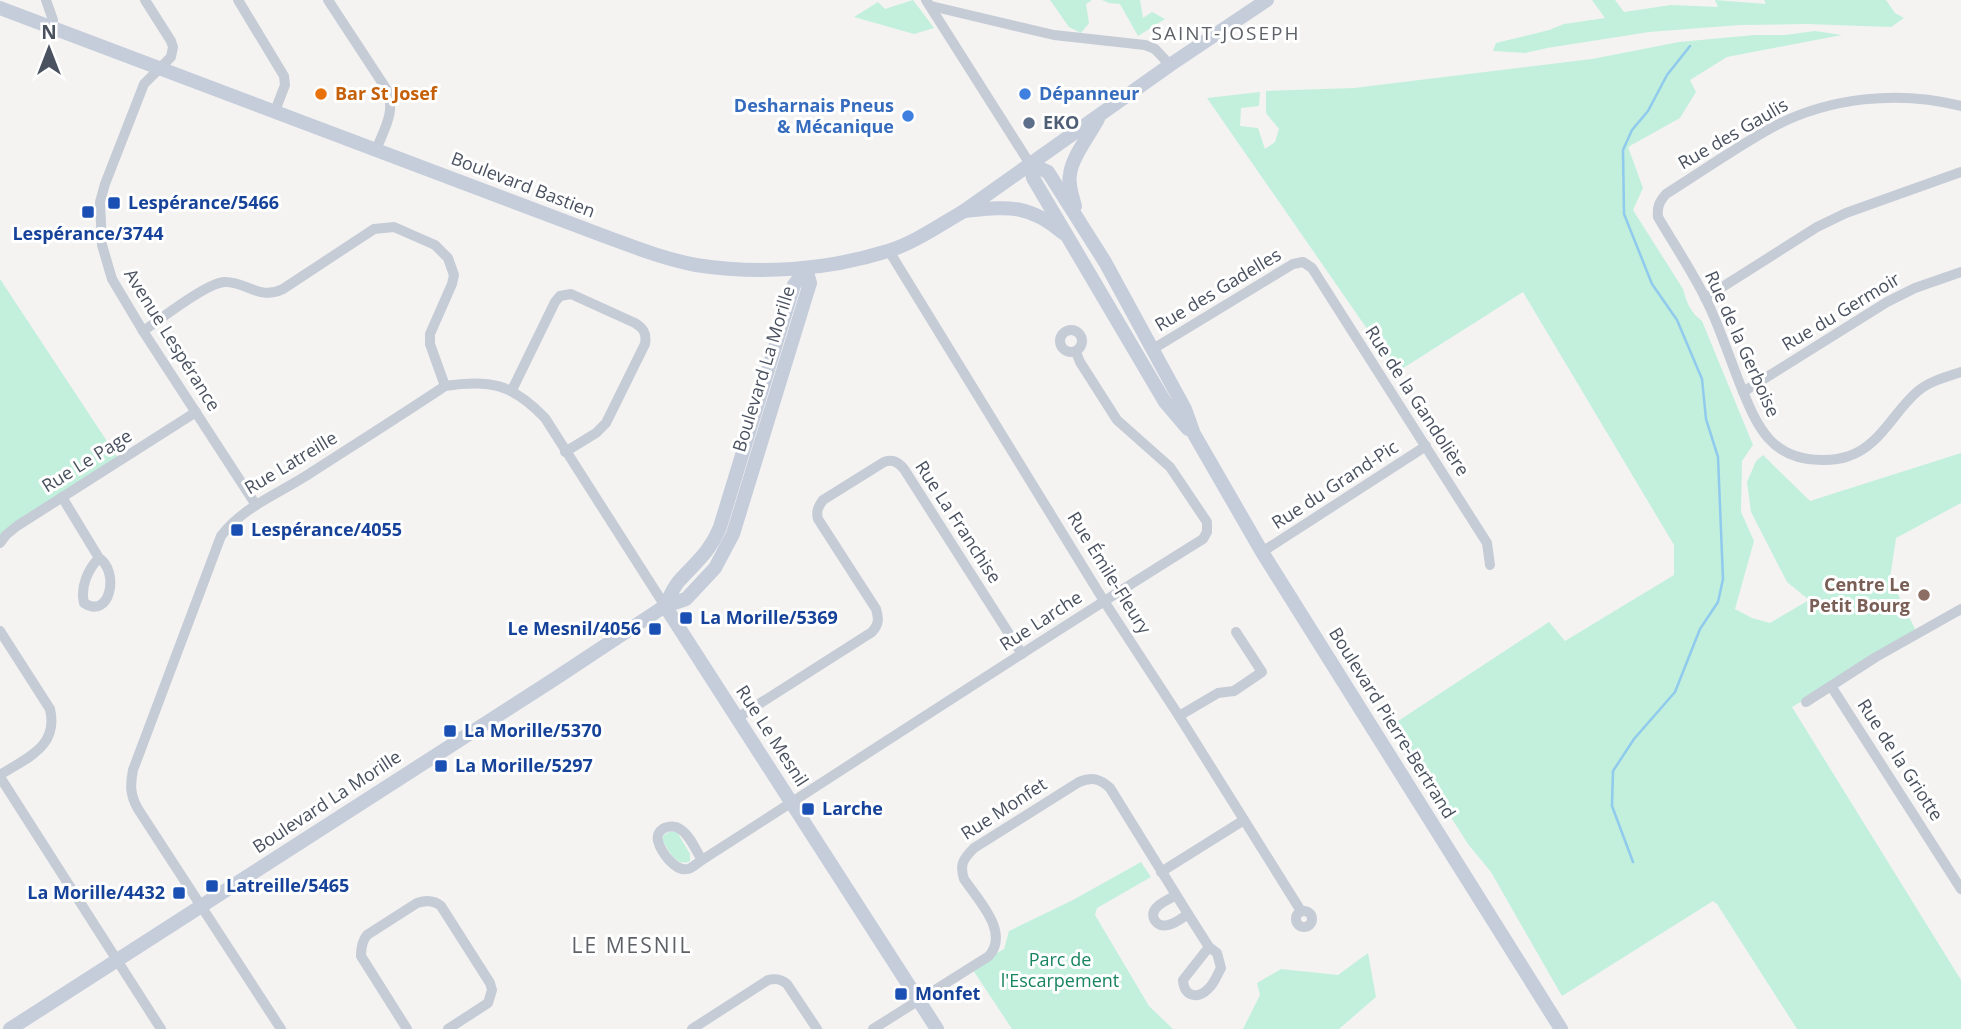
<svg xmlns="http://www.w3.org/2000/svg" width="1961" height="1029" font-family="'Open Sans',sans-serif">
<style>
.green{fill:#c2f0dc}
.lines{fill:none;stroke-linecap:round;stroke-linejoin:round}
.stream{stroke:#90caed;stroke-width:2.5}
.street{stroke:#c6ccd6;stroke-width:10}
.secondary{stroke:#c5ccda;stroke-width:14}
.food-dot{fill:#e8710a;stroke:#fff;stroke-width:2.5}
.shop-dot{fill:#3f7fe0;stroke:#fff;stroke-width:2.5}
.service-dot{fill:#5c6f8a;stroke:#fff;stroke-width:2.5}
.transit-dot{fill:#1a4fb4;stroke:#fff;stroke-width:2.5}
.education-dot{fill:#8d6e63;stroke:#fff;stroke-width:2.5}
.labels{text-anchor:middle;stroke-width:6;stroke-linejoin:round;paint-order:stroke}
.food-label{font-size:18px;font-weight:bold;fill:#c56008;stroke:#fff;text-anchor:start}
.shop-label{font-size:18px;font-weight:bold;fill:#366cbe;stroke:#fff;text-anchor:start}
.service-label{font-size:18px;font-weight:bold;fill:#4e5e75;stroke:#fff;text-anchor:start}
.street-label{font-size:18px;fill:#4a5260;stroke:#fff}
.transit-label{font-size:18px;font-weight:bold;fill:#164399;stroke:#fff;text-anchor:start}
.education-label{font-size:18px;font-weight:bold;fill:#785e54;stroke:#fff;text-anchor:end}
.park-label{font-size:18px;fill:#188460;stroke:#fff}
.neighbourhood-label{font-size:19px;letter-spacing:2px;fill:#5e6167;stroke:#fff}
.quarter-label{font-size:21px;letter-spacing:2px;fill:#5e6167;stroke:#fff}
</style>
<rect width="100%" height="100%" fill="#f4f3f2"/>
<g class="green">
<path d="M913,0L934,28L914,34L854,17L878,2L885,9Z"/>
<path d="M1050,0H1092L1086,4L1089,23L1081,33L1069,27Z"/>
<path d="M1102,0H1140L1143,18L1152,12L1165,19L1138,36L1120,4L1109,3Z"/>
<path d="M1592,0H1615L1624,12L1671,5L1718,7L1715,0L1766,4L1764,0H1886L1895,13L1904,18L1891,27L1807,24L1740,25L1649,32L1547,48L1525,53L1493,51L1496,43L1549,30L1564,24L1605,18Z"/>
<path d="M1815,31L1842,35L1727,57L1690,80L1696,92L1680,118L1628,147L1643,188L1633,210L1683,289C1687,303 1690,312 1702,321L1753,445L1742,461L1741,512L1754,541L1735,609L1752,618L1770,623L1809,600L1787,582L1751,512L1747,482L1756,461L1763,455L1810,501L1961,453V503L1896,538L1890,578L1917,633L1792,707L1961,980V1029H1797L1717,904L1713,901L1562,996L1491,872L1468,844L1392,725L1549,622L1565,641L1674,575V545L1523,292L1397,372L1207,98L1260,92L1259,106L1241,108L1240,126L1258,128L1265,149L1275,142L1279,129L1266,113V91L1354,88L1592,59L1679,42L1754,35H1785Z"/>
<path d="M0,279L120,461L0,543Z"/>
<path d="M671,831L677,832L690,854V861C676,868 669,850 662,840L664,835Z"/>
<path d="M1141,862L1151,877L1097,908L1095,915L1149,1006L1173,1029H1012L971,967L1004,949L1009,931L1073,900Z"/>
<path d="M1368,953L1376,997L1339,1029H1243L1260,995L1257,983L1281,969L1338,975Z"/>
</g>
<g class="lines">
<path class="stream" d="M1633,862L1612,806L1613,771L1634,739L1675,692L1700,629L1718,602L1723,579L1718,457L1706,419L1702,379L1677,320L1652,284L1624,214L1623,150L1632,130L1648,111L1667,75L1690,46"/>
<g class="street">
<path d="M46,0L53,20L50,26"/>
<path d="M145,0L171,41L173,47L171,57L144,84L105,184L100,202L102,245L112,279L143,331L256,505"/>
<path d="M238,0L284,76L285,85L275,111"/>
<path d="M328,0L387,90C396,112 384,129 376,150"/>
<path d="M926,0L1030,164"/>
<path d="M931,6L1054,35L1145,45L1155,49L1170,65"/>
<path d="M1961,106C1899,90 1828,97 1771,128C1735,148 1701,172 1666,194C1659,202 1657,207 1658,217C1676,248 1697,278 1711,310C1721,332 1729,356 1738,379C1755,421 1768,461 1823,460C1831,460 1841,459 1849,456C1880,446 1894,411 1918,391C1930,381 1946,377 1961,372"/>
<path d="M889,251L1104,601L1179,716L1301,911"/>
<path d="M1705,298L1817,227L1846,213L1961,172"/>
<circle cx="1071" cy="341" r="11"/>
<path d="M143,331C161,319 205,284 224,282C247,281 258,301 283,289L374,229L394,227L435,245L448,258L454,275L452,284L430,334V344L445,386"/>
<path d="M1153,349L1293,264L1303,262L1312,268L1487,543L1490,565"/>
<path d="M512,390L555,302L560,296L571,294L635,323C643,328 647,333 645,344L606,423L596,433L565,452"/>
<path d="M1743,392L1887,302L1915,288L1961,272"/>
<path d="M62,497L99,558C120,572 110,620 84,603C80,587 88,569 99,558"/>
<path d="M0,543L6,535L17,526L196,412"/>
<path d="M1262,552L1426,446"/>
<path d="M0,631L50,709C59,747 26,758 0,775"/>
<path d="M1831,686L1961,889"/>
<path d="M1806,702L1876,657L1961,609"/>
<path d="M1179,716L1218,693L1234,691L1262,672L1236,632"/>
<path d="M737,718L872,632C879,624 879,619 876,609L818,519C816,511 818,507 823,500L884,462C893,459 898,462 904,469L1022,654"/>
<path d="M0,777L161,1029"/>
<path d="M702,860C696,851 690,835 680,829C672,823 655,828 658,841C661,852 675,872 688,869C692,868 698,863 702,860C869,753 1034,644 1203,539L1207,532V522L1170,467L1117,420L1080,362L1076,352"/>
<path d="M1161,872L1244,820"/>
<path d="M1176,895C1170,899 1161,902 1156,908C1149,916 1156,928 1168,925C1175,924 1182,918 1188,914"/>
<circle cx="1304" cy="919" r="8"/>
<path d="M281,1029L138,809C130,795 130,785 133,770L221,536C243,507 278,494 309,474C354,445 400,416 445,386C491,379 512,384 545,418L665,606"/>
<path d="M407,1029L361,956C361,948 362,941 367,935L417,903C426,900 434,900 441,906L490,983L492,990L488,1003L448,1029"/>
<path d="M692,1029L768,980C776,978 781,979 787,984L817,1029"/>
<path d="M873,1029L989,956C1010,932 978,900 964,879C959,864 964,858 974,848L1079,782C1092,777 1099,778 1110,788L1188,914L1209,947L1217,953L1221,968C1217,975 1214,984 1208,989C1197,1000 1184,996 1183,980L1209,947"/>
</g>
<g class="secondary">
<path d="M0,8L604,236C634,247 664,259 696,265C759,275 827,270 888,251C914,243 940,225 964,211L1170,65L1267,0"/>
<path d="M1030,164L1048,172L1105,262L1185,409L1194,434L1262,552L1561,1029"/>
<path d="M1030,164L1033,178L1165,402L1188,429"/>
<path d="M1075,206C1072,196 1068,184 1070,174C1072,157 1090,134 1098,119"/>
<path d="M964,211C1007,207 1028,203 1063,233"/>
<path d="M665,606L937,1029"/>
<path d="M665,606C669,598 673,588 679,581C696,562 710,552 720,527L794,285L806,269"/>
<path d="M10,1029L553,680L665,606L686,599L715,568L733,534L810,283L806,269"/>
</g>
</g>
<circle class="food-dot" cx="321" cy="94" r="7"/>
<g class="shop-dot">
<circle cx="1025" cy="94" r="7"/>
<circle cx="908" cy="116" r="7"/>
</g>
<circle class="service-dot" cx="1029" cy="123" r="7"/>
<g class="transit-dot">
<rect x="107" y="196" width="14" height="14" rx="3.5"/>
<rect x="81" y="205" width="14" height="14" rx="3.5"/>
<rect x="230" y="523" width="14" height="14" rx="3.5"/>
<rect x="679" y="611" width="14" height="14" rx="3.5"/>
<rect x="648" y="622" width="14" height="14" rx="3.5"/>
<rect x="443" y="724" width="14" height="14" rx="3.5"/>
<rect x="434" y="759" width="14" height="14" rx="3.5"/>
<rect x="801" y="802" width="14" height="14" rx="3.5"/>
<rect x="205" y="879" width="14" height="14" rx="3.5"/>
<rect x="172" y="886" width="14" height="14" rx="3.5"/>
<rect x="894" y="987" width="14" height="14" rx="3.5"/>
</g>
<circle class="education-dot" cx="1924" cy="595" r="7"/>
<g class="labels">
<g class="food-label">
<text x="335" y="100">Bar St Josef</text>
</g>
<g class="shop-label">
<text x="1039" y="100">Dépanneur</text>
<text x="894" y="112" text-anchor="end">Desharnais Pneus<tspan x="894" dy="21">&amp; Mécanique</tspan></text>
</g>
<g class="service-label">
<text x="1043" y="129">EKO</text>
</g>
<g class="street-label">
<text transform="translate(1733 134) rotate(-30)" y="6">Rue des Gaulis</text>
<text transform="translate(523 185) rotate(21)" y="6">Boulevard Bastien</text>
<text transform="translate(1218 290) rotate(-31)" y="6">Rue des Gadelles</text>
<text transform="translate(1841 312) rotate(-31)" y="6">Rue du Germoir</text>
<text transform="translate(172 340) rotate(58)" y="6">Avenue Lespérance</text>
<text transform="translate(1742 344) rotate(66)" y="6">Rue de la Gerboise</text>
<text transform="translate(764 369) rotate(-73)" y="6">Boulevard La Morille</text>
<text transform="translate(1417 401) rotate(57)" y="6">Rue de la Gandolière</text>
<text transform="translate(87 461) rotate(-32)" y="6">Rue Le Page</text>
<text transform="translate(291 463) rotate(-31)" y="6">Rue Latreille</text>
<text transform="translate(1335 485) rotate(-33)" y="6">Rue du Grand-Pic</text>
<text transform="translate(958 522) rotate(57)" y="6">Rue La Franchise</text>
<text transform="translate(1109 573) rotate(58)" y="6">Rue Émile-Fleury</text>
<text transform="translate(1041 621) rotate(-33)" y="6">Rue Larche</text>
<text transform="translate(1392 723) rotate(58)" y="6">Boulevard Pierre-Bertrand</text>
<text transform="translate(772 736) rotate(57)" y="6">Rue Le Mesnil</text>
<text transform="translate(1900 760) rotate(57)" y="6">Rue de la Griotte</text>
<text transform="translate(327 802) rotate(-33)" y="6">Boulevard La Morille</text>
<text transform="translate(1004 809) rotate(-33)" y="6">Rue Monfet</text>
</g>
<g class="transit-label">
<text x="128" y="209">Lespérance/5466</text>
<text x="88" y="240" text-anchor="middle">Lespérance/3744</text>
<text x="251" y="536">Lespérance/4055</text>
<text x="700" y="624">La Morille/5369</text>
<text x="641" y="635" text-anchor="end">Le Mesnil/4056</text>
<text x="464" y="737">La Morille/5370</text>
<text x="455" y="772">La Morille/5297</text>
<text x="822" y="815">Larche</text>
<text x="226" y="892">Latreille/5465</text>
<text x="165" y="899" text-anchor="end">La Morille/4432</text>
<text x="915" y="1000">Monfet</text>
</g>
<g class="education-label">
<text x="1910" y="591">Centre Le<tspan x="1910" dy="21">Petit Bourg</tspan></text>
</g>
<g class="park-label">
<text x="1060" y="966">Parc de<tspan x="1060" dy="21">l'Escarpement</tspan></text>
</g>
<g class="neighbourhood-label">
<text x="1226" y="40">SAINT-JOSEPH</text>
</g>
<g class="quarter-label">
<text x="632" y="953">LE MESNIL</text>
</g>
</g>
<g transform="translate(49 49)" stroke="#ffffff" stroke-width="5" paint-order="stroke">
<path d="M0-5L12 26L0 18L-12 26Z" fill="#4a5260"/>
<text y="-10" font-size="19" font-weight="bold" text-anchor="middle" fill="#4a5260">N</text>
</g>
</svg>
